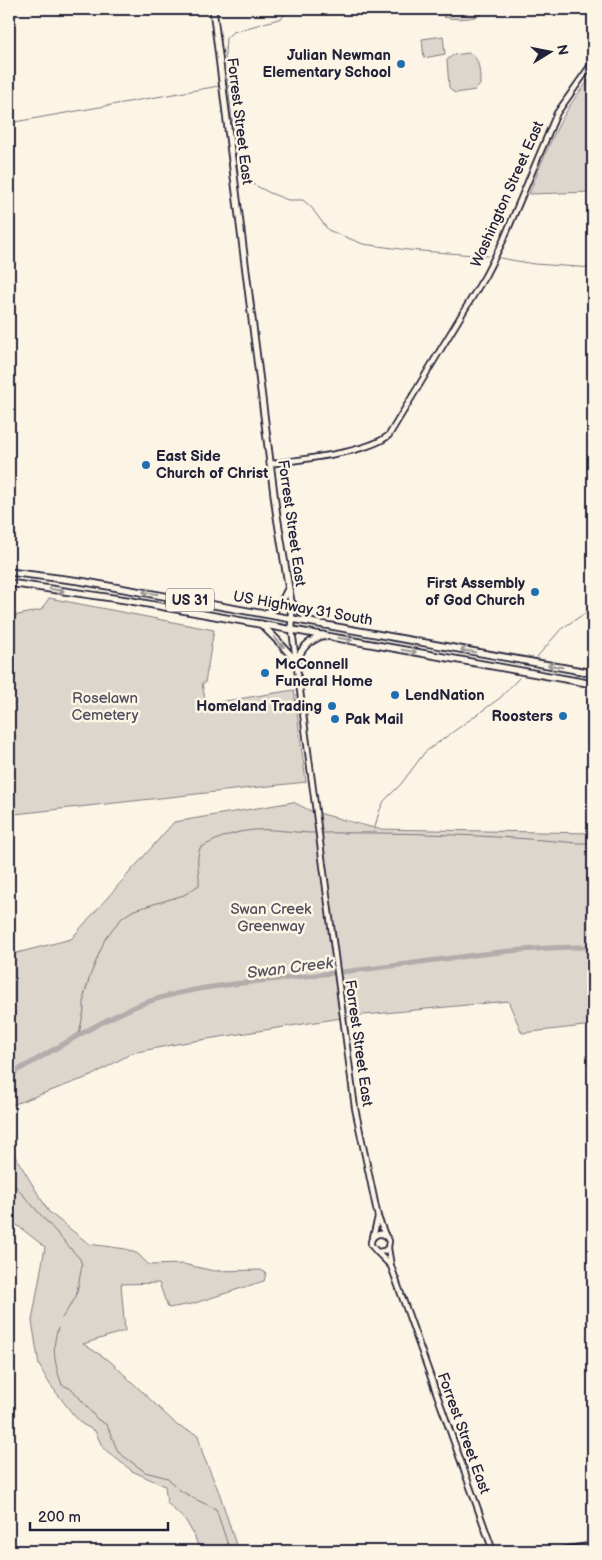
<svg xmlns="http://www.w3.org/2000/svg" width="602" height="1560" font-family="'Balsamiq Sans',sans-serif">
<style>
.green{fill:#dcd6cc;stroke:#7f7c84}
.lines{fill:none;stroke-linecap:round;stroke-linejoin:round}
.stream{stroke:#78757e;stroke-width:1}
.canal{stroke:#b2adab;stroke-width:5}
.minor-casing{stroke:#22223b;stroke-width:8}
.major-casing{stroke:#22223b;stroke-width:9}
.highway-casing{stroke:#22223b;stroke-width:11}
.minor{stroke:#fcf5e5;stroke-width:4.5}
.major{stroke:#fcf5e5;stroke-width:5.5}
.highway{stroke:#fcf5e5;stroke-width:7}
.oneway{stroke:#9a9698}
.poi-dot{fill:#1f6fb2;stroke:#fcf5e5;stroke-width:2}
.labels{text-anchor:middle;stroke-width:5;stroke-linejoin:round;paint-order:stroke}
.shield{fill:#fcf5e5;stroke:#63616e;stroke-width:1}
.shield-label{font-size:14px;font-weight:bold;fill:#22223b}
.poi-label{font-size:15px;font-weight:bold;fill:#22223b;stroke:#fcf5e5;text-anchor:end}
.street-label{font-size:15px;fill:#22223b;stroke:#fcf5e5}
.park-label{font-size:15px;fill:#504f5f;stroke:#fcf5e5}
.water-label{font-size:16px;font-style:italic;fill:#545362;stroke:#fcf5e5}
</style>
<rect width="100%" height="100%" fill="#fcf5e5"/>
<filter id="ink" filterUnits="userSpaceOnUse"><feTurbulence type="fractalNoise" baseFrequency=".02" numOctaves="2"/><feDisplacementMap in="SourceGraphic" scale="10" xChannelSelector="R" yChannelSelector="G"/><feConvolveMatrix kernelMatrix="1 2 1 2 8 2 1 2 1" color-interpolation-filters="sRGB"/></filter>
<g filter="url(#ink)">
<g class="green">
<path d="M437,9H488C480,20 456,20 444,17Z"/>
<path d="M443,36L445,54L424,58L422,39Z"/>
<path d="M469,53C480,56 480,74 480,85L475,90L456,93L453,92L449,87L447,60L453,55Z"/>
<path d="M593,76V192L529,194C546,152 561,109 593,76Z"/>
<path d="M49,598L214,630L205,683H202L206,704L294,690L306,782L15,814L9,793V617L41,610Z"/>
<path d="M293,802L311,811L378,829L593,833V1025L522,1033L508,1001L354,1016L182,1043L132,1053L91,1076L9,1106L14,1154L49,1212L89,1244L126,1249L138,1254L149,1265L183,1264L214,1271L261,1270L266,1273L264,1281L192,1304L168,1308L159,1283L121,1284L125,1331L83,1344L110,1361L178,1426L198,1435L203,1455L219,1492L238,1551H200L194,1535L186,1521L167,1503L165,1486L132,1471L103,1448L95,1431L82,1424L72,1413L49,1383L39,1365L32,1321L45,1247L9,1219V955L71,939L174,822Z"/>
</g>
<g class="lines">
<g class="stream">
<path d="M226,65L225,54L226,38L233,32L282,18L289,9"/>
<path d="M227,75L237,163L239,172L243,179L270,193L288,200H303L311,207L328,230L363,244L408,250L488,256"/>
<path d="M9,123L219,86"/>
<path d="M500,258L534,264L593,268"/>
<path d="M537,657L561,629L593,608"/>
<path d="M374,831L379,812L384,801L401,784L425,752L500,698L519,678"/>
<path d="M79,1034L84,1010V996L90,976L105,939L114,927L123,917L134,910L184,895L199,885C200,872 195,861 200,848C214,840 230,833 246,831C269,827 292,833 315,833C403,832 491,835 578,843H593"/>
<path d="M9,1179L80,1259L82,1265L76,1297L62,1318"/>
<path d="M58,1328C51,1349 55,1365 62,1385L72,1389L97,1419L107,1425L118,1452L145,1472L168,1478L174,1485"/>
<path d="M178,1489L195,1499L216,1509L230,1551"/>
</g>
<path class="canal" d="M9,1075C52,1052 93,1024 139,1005C183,988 233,984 280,979C307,976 333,973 359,970C437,961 515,946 593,947"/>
<defs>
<g id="minor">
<path d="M271,464C300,459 369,453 389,435L485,276L503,241L557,113L593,62"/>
<path d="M292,630L355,1108L378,1217L385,1235L389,1241L388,1248L391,1266L493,1551"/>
<path d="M385,1235C377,1232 370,1237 371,1245L377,1252L384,1251L388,1248"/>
<path d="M373,1237L378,1217"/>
<path d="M377,1252L391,1266"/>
</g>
<g id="major">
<path d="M213,9L276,510L291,602L292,630"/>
<path d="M9,572L80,581L593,673"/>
<path d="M9,583L126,600L593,684"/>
<path d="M291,602L311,622"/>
<path d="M265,613C279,610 282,601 288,589"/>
<path d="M261,624L278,641L296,661C304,645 307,643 323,635"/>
</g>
<path id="highway" d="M564,1551L593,1547"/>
</defs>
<use href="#minor" class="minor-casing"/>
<use href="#major" class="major-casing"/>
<use href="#highway" class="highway-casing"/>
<use href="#minor" class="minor"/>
<use href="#major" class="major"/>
<use href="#highway" class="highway"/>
</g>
<defs><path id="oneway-shaft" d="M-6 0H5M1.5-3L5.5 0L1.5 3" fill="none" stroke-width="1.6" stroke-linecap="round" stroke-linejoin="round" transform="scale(1.25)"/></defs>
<g class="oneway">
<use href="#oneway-shaft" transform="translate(57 590) rotate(9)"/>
<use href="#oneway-shaft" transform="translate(150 593) rotate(-170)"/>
<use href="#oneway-shaft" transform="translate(345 639) rotate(10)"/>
<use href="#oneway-shaft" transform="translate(279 642) rotate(46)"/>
<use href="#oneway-shaft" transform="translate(409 651) rotate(10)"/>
<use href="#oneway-shaft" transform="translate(468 651) rotate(-170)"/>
<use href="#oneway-shaft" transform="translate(555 666) rotate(-170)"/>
</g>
</g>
<g class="poi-dot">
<circle cx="401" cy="64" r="5"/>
<circle cx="146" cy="465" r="5"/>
<circle cx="535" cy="592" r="5"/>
<circle cx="265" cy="673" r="5"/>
<circle cx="395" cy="695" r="5"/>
<circle cx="332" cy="706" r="5"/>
<circle cx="563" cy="716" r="5"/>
<circle cx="335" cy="719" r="5"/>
</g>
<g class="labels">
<rect class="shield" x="166" y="588.5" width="48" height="23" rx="4"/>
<g class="shield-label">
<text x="190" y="605">US 31</text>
</g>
<g class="poi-label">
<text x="391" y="60">Julian Newman<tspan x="391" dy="17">Elementary School</tspan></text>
<text x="156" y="461" text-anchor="start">East Side<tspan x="156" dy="17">Church of Christ</tspan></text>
<text x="525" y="588">First Assembly<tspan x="525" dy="17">of God Church</tspan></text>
<text x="275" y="669" text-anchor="start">McConnell<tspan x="275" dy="17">Funeral Home</tspan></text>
<text x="405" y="700" text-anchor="start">LendNation</text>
<text x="322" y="711">Homeland Trading</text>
<text x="553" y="721">Roosters</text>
<text x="345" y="724" text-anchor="start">Pak Mail</text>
</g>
<g class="street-label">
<text transform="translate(240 121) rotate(83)" y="5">Forrest Street East</text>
<text transform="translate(507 194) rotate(-66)" y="5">Washington Street East</text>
<text transform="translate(292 523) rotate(82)" y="5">Forrest Street East</text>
<text transform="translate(303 608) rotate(10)" y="5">US Highway 31 South</text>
<text transform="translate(359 1043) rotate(82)" y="5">Forrest Street East</text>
<text transform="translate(464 1433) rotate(70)" y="5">Forrest Street East</text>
</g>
<g class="park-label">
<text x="105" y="703">Roselawn<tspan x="105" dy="17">Cemetery</tspan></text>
<text x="271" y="914">Swan Creek<tspan x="271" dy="17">Greenway</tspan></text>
</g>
<g class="water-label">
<text transform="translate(290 967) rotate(-7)" y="6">Swan Creek</text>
</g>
</g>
<rect width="602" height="1560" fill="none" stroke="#fcf5e5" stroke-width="30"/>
<rect x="15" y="15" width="572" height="1530" fill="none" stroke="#22223b" stroke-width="2" filter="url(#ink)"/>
<g transform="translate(550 52) rotate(80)" stroke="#fcf5e5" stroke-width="4" paint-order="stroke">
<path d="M0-4L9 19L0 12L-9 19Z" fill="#22223b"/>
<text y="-8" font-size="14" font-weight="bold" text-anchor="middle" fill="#22223b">N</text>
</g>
<path d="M30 1522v8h138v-8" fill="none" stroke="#22223b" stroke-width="2.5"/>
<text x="38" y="1522" font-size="15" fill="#22223b" stroke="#fcf5e5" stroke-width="4" paint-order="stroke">200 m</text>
</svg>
